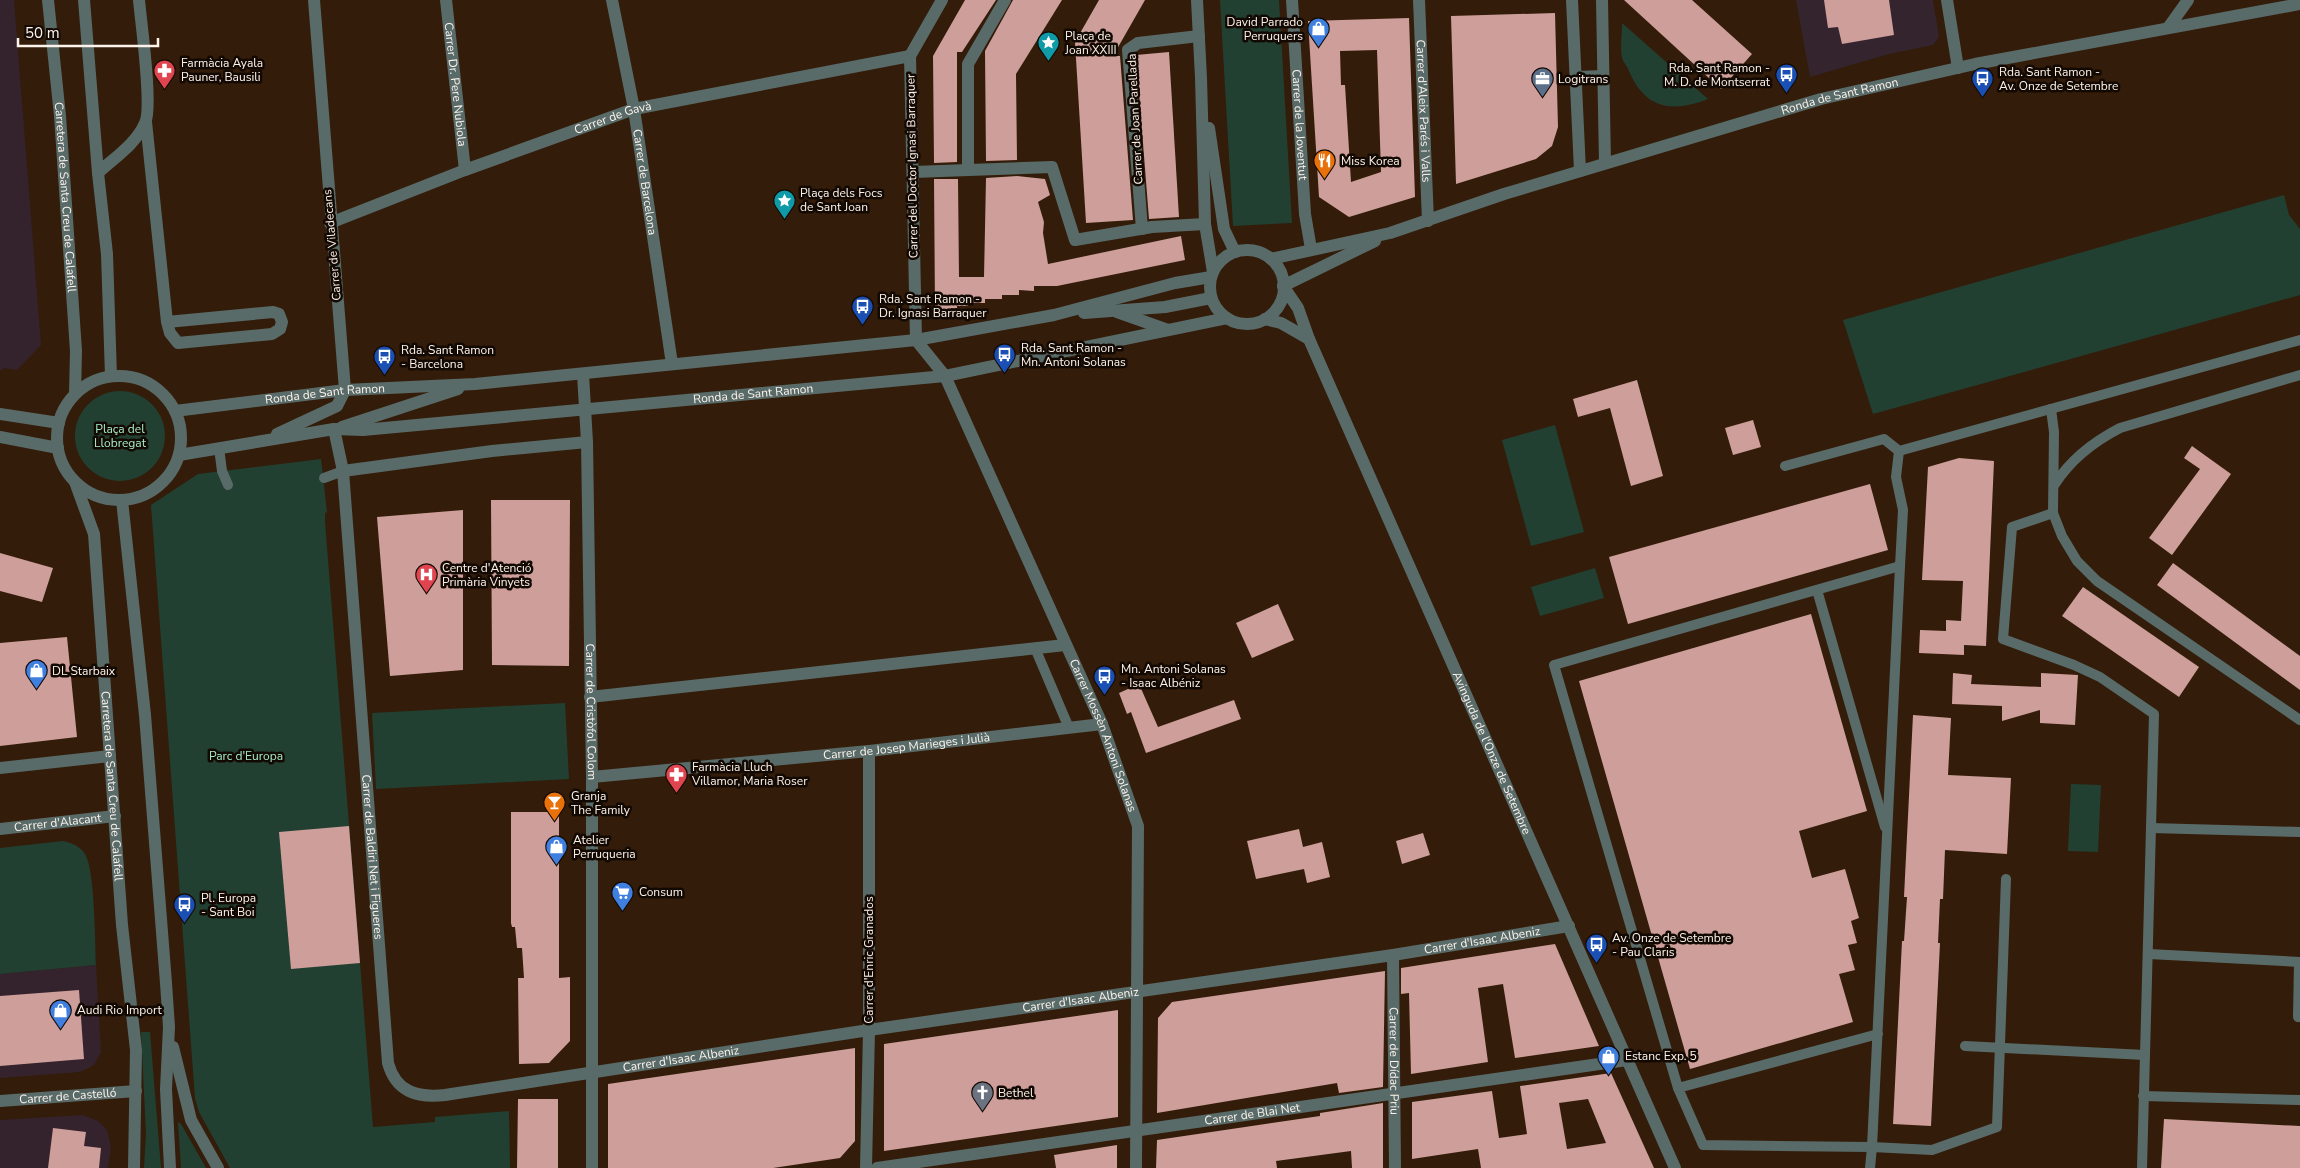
<svg xmlns="http://www.w3.org/2000/svg" width="2300" height="1168" font-family="'Nunito Sans',sans-serif">
<style>
.industrial{fill:#34232d}
.education{fill:#34242e}
.green{fill:#224031}
.building{fill:#cd9e9a;fill-rule:evenodd}
.lines{fill:none;stroke-linecap:round;stroke-linejoin:round}
.service{stroke:#596b69;stroke-width:10}
.pedestrian{stroke:#596b69;stroke-width:12}
.minor{stroke:#596b69;stroke-width:12}
.tertiary{stroke:#596b69;stroke-width:12}
.labels{text-anchor:middle;stroke-width:5;stroke-linejoin:round;paint-order:stroke}
.poi-label{font-size:12px;fill:#fdf3ec;stroke:#130903;text-anchor:start}
.street-label{font-size:12px;fill:#fdf3ec;stroke:#130903}
.park-label{font-size:12px;fill:#a5ecc8;stroke:#130903}
</style>
<rect width="100%" height="100%" fill="#331c09"/>
<g class="industrial">
<path d="M0,0H14L41,345L17,370L3,368V370H0Z"/>
<path d="M96,965L101,1052L94,1065L80,1072L0,1078V974Z"/>
<path d="M83,1115L98,1121L107,1130L111,1147L108,1168H0V1120Z"/>
</g>
<path class="education" d="M1796,0H1933L1939,37L1933,45L1889,54L1810,77Z"/>
<g class="green">
<path d="M1220,0H1279L1292,223L1233,226Z"/>
<path d="M1622,23L1708,99C1672,113 1645,109 1629,71C1628,67 1623,62 1622,58C1620,47 1622,34 1622,23Z"/>
<path d="M2284,195L2289,215L2300,229V295L1873,414L1843,320Z"/>
<circle cx="120" cy="436" r="45"/>
<path d="M1555,425L1584,532L1531,546L1502,440Z"/>
<path d="M321,459L327,512L325,513V522L373,1127L435,1122V1117L509,1111L510,1168H230L199,1112L195,1098L151,505L198,474Z"/>
<path d="M1595,568L1604,598L1540,616L1531,587Z"/>
<path d="M565,703L569,779L376,789L372,713Z"/>
<path d="M2071,784L2101,785L2098,852L2068,851Z"/>
<path d="M63,841C72,843 80,846 85,854C95,870 95,943 96,965L0,974V848Z"/>
<path d="M141,1032H150L161,1168H144L146,1133Z"/>
<path d="M178,1122L181,1124L206,1168H181Z"/>
</g>
<g class="building">
<path d="M965,0H996L962,52H957V162L934,163L933,56Z"/>
<path d="M1013,0H1062L1016,74L1017,160L986,161L985,51Z"/>
<path d="M1099,0H1145L1113,56H1120L1133,220L1086,223L1075,42Z"/>
<path d="M1624,0H1692L1752,54L1721,89Z"/>
<path d="M1824,0H1889L1894,35L1842,44L1838,27L1828,28Z"/>
<path d="M1555,13L1558,127L1552,146L1536,159L1456,184L1451,16Z"/>
<path d="M1409,18L1415,197L1349,217L1319,197L1308,21ZM1377,50L1381,172L1351,182L1345,85H1341L1340,51Z"/>
<path d="M1169,52L1179,217L1149,219L1136,55Z"/>
<path d="M1017,176L1045,179L1050,195L1038,202L1044,222L1043,233L1048,264L1181,236L1185,260L1057,286H1034V291L1019,290V295H1002V299H985V303H967L968,306H957V308L935,310L934,179H958L959,277H984L986,178Z"/>
<path d="M1637,380L1663,476L1631,486L1610,408L1578,417L1573,399Z"/>
<path d="M1753,420L1761,447L1733,455L1725,428Z"/>
<path d="M2192,446L2231,474L2172,555L2149,538L2200,469L2184,458Z"/>
<path d="M1959,458L1994,461L1986,646L1964,645V655L1919,653L1920,630L1946,631V620L1961,621L1963,581L1922,580L1928,467Z"/>
<path d="M1870,484L1888,550L1628,624L1609,557Z"/>
<path d="M491,500H570L569,666L492,665Z"/>
<path d="M463,510V670L390,676L377,517Z"/>
<path d="M0,553L53,568L42,602L0,591Z"/>
<path d="M2173,563L2300,656V690L2157,585Z"/>
<path d="M2083,587L2199,667L2179,697L2062,616Z"/>
<path d="M1278,604L1294,640L1252,658L1236,623Z"/>
<path d="M1811,614L1867,811L1799,831L1812,878L1845,869L1859,918L1851,921L1857,943L1848,945L1855,970L1839,974L1853,1022L1690,1069L1579,681Z"/>
<path d="M67,637L77,737L0,746V643Z"/>
<path d="M1953,673L1972,675L1971,684L2041,687V673L2078,675L2075,725L2040,723V710L2002,721V706L1952,704Z"/>
<path d="M1139,684L1158,727L1234,700L1241,719L1146,753L1131,712L1127,714L1119,693Z"/>
<path d="M1913,715L1951,718L1948,775L2011,778L2007,854L1945,850L1943,899H1940L1938,943H1940L1931,1126L1893,1124L1902,941H1904L1907,897H1904Z"/>
<path d="M511,812H559V978L570,977V1041L549,1063L519,1064L518,978H524L522,948H517L515,927H512L511,923Z"/>
<path d="M349,826L360,963L291,969L279,832Z"/>
<path d="M1299,829L1303,847L1322,842L1330,877L1307,883L1304,869L1256,879L1247,841Z"/>
<path d="M1423,833L1430,855L1402,864L1396,841Z"/>
<path d="M1555,944L1599,1046L1515,1058L1503,984L1478,988L1488,1062L1411,1074L1409,993L1401,994V968Z"/>
<path d="M1385,971L1383,1087L1339,1093L1337,1083L1157,1113L1158,1018L1172,1002Z"/>
<path d="M79,990L84,1059L0,1066V996Z"/>
<path d="M1118,1010V1117L884,1151V1044Z"/>
<path d="M855,1048V1141L840,1158L773,1168H608V1084Z"/>
<path d="M1611,1073L1654,1168H1481L1478,1149L1412,1159V1102L1492,1091L1499,1138L1527,1134L1520,1086ZM1588,1099L1606,1143L1567,1149L1559,1103Z"/>
<path d="M518,1099H558V1168H517Z"/>
<path d="M1383,1103V1168H1352L1351,1151L1276,1161L1277,1168H1156L1157,1140L1320,1116V1113Z"/>
<path d="M2164,1119L2300,1126V1168H2161Z"/>
<path d="M53,1128L86,1132L84,1146L101,1148L99,1168H48Z"/>
<path d="M1117,1145V1168H1056L1054,1155Z"/>
</g>
<g class="lines">
<g class="service">
<path d="M2051,409L2054,432L2053,513L2062,536L2077,561L2097,581L2300,720"/>
<path d="M219,448L222,471L228,485"/>
<path d="M1785,466L1884,439L1899,451L2300,340"/>
<path d="M324,478L343,471"/>
<path d="M2055,484C2071,459 2093,442 2120,428L2300,375"/>
<path d="M2053,513L2012,527L2003,639L2074,665L2100,677L2154,714L2142,1168"/>
<path d="M1817,590L1885,827"/>
<path d="M1035,648L1069,728"/>
<path d="M2151,828L2300,832"/>
<path d="M2149,954L2300,962"/>
<path d="M2299,962L2298,1017H2300"/>
<path d="M1878,1034L1678,1088L1703,1145L1872,1147L1900,566L1903,510L1896,477L1899,451"/>
<path d="M1965,1046L2145,1055"/>
<path d="M1678,1088L1554,665L1900,566"/>
<path d="M2143,1096L2300,1100"/>
<path d="M1870,1168L1872,1147L1932,1150L1997,1127L2006,879"/>
</g>
<path class="pedestrian" id="s1" d="M1419,0L1428,221"/>
<g class="minor">
<path id="s2" d="M48,0L60,116L76,351L75,394"/>
<path id="s3" d="M446,0L465,170"/>
<path id="s4" d="M612,0L634,109L672,364"/>
<path d="M1197,0L1201,78L1205,224L1213,272"/>
<path id="s5" d="M1292,0L1305,214L1311,249"/>
<path d="M1572,0L1580,171"/>
<path d="M1602,0L1605,163"/>
<path d="M1947,0L1958,68"/>
<path d="M2168,28L2188,0"/>
<path d="M1577,77L1603,76"/>
<path d="M146,122L167,322L170,333L178,343L272,334L280,329L282,322L279,314L273,312L167,322"/>
<path d="M1209,128L1224,229L1235,252"/>
<path d="M968,170V64L1005,0"/>
<path d="M913,172L1052,167L1075,240L1152,227L1205,224"/>
<path d="M98,173C114,158 136,144 145,123C153,107 141,23 139,0"/>
<path id="s6" d="M330,223L465,170L634,109L910,56"/>
<path d="M1142,229L1128,50L1138,43L1199,36"/>
<circle cx="1247" cy="287" r="37"/>
<path id="s7" d="M1271,259L1390,233L1504,194L1821,99L1975,64L2300,4"/>
<path id="s8" d="M1283,286L1298,308L1309,339L1675,1168"/>
<path d="M1283,286L1375,241"/>
<path d="M1117,312L1168,330"/>
<path d="M1084,313L1165,307L1211,298"/>
<path d="M1265,319L1281,323L1309,339"/>
<path id="s9" d="M916,340L945,376L1102,724L1138,826L1136,1168"/>
<path d="M916,340L910,56L942,0"/>
<path id="s10" d="M583,374L587,442L592,777V1168"/>
<path id="s11" d="M175,411L345,390L475,384L916,340L1054,315L1175,283L1211,277"/>
<path d="M0,414L59,423"/>
<path d="M342,427L458,389"/>
<path id="s12" d="M334,429L343,471L388,1063C396,1092 417,1098 445,1095L869,1030L1393,955L1569,926"/>
<path d="M277,434L337,406L345,390L314,0"/>
<path d="M0,437L58,448"/>
<path id="s13" d="M179,455L334,429L363,430L945,376L1227,318"/>
<path d="M343,471L492,451L587,442"/>
<path id="s14" d="M75,482L94,534L122,925L136,1050L134,1168"/>
<path d="M590,697L1065,645"/>
<path d="M0,768L110,756"/>
<path id="s15" d="M592,777L869,751L1102,724"/>
<path id="s16" d="M0,829L115,816"/>
<path id="s17" d="M1393,955L1395,1168"/>
<path id="s18" d="M0,1101L136,1091"/>
<path d="M866,1168L869,1030V751"/>
<path id="s19" d="M877,1168L1627,1060"/>
</g>
<g class="tertiary">
<path d="M84,0L98,173L107,254L111,376"/>
<circle cx="119" cy="438" r="62"/>
<path d="M122,500L145,715L166,983L169,1027L166,1089L170,1168"/>
<path d="M173,1047L191,1120L218,1168"/>
</g>
</g>
<defs>
<symbol id="shop-pin" viewBox="-11 -11 22 30"><path d="M0 17L-7.5 6A9.5 9.5 0 1 1 7.5 6Z" fill="#3f7fe0" stroke="#130903"/><path d="M-5-2.5h2.3a2.7 3.5 0 0 1 5.4 0H5L5.5 6h-11ZM-1.5-2.5h3a1.5 2.3 0 0 0-3 0Z" fill="#fff"/></symbol>
<symbol id="sight-pin" viewBox="-11 -11 22 30"><path d="M0 17L-7.5 6A9.5 9.5 0 1 1 7.5 6Z" fill="#0f9aa8" stroke="#130903"/><path d="M0-6L1.8-2.2L6-1.7L2.9 1.2L3.7 5.4L0 3.3L-3.7 5.4L-2.9 1.2L-6-1.7L-1.8-2.2Z" fill="#fff"/></symbol>
<symbol id="pharmacy-pin" viewBox="-11 -11 22 30"><path d="M0 17L-7.5 6A9.5 9.5 0 1 1 7.5 6Z" fill="#e0444e" stroke="#130903"/><path d="M-2-6h4v4h4v4h-4v4h-4v-4h-4v-4h4Z" fill="#fff"/></symbol>
<symbol id="bus-pin" viewBox="-11 -11 22 30"><path d="M0 17L-7.5 6A9.5 9.5 0 1 1 7.5 6Z" fill="#1a4fb4" stroke="#130903"/><path d="M-5-6H5V4H4V6H2V4H-2V6H-4V4H-5ZM-3.5-4V0h7V-4ZM-3.5 1.2v1.5H-2V1.2ZM2 1.2v1.5H3.5V1.2Z" fill="#fff"/></symbol>
<symbol id="office-pin" viewBox="-11 -11 22 30"><path d="M0 17L-7.5 6A9.5 9.5 0 1 1 7.5 6Z" fill="#5c6f8a" stroke="#130903"/><path d="M-6-3h4V-5.5h4V-3h4V5H-6ZM-1-4.5V-3h2v-1.5ZM-6 0V1H6V0Z" fill="#fff"/></symbol>
<symbol id="restaurant-pin" viewBox="-11 -11 22 30"><path d="M0 17L-7.5 6A9.5 9.5 0 1 1 7.5 6Z" fill="#e8710a" stroke="#130903"/><path d="M-5-6h1v4h1v-4h1v4h1v-4h1v5L-1.5 .5V6h-2V.5L-5-1ZM5-6V6H3V1.5H1.5Q1.5-4 5-6Z" fill="#fff"/></symbol>
<symbol id="hospital-pin" viewBox="-11 -11 22 30"><path d="M0 17L-7.5 6A9.5 9.5 0 1 1 7.5 6Z" fill="#e0444e" stroke="#130903"/><path d="M-5-5h3v3.5h4V-5h3V5h-3V1.5h-4V5h-3Z" fill="#fff"/></symbol>
<symbol id="bar-pin" viewBox="-11 -11 22 30"><path d="M0 17L-7.5 6A9.5 9.5 0 1 1 7.5 6Z" fill="#e8710a" stroke="#130903"/><path d="M-6-5H6L.8 .8V4.5H3.5V6h-7V4.5H-.8V.8Z" fill="#fff"/></symbol>
<symbol id="supermarket-pin" viewBox="-11 -11 22 30"><path d="M0 17L-7.5 6A9.5 9.5 0 1 1 7.5 6Z" fill="#3f7fe0" stroke="#130903"/><path d="M-6-5.5h2.5l.6 2H6L4.5 2H-2.5L-4.4-4H-6ZM-1.5 3.2a1.3 1.3 0 1 0 .1 0ZM3 3.2a1.3 1.3 0 1 0 .1 0Z" fill="#fff"/></symbol>
<symbol id="church-pin" viewBox="-11 -11 22 30"><path d="M0 17L-7.5 6A9.5 9.5 0 1 1 7.5 6Z" fill="#6b7280" stroke="#130903"/><path d="M-1.2-6h2.4v3.5h3.3v2.4h-3.3V6h-2.4V-.1h-3.3v-2.4h3.3Z" fill="#fff"/></symbol>
</defs>
<g fill-rule="evenodd">
<use href="#shop-pin" x="1306" y="16" width="25" height="34"/>
<use href="#sight-pin" x="1036" y="30" width="25" height="34"/>
<use href="#pharmacy-pin" x="152" y="58" width="25" height="34"/>
<use href="#bus-pin" x="1774" y="62" width="25" height="34"/>
<use href="#office-pin" x="1530" y="66" width="25" height="34"/>
<use href="#bus-pin" x="1970" y="66" width="25" height="34"/>
<use href="#restaurant-pin" x="1312" y="148" width="25" height="34"/>
<use href="#sight-pin" x="772" y="188" width="25" height="34"/>
<use href="#bus-pin" x="850" y="294" width="25" height="34"/>
<use href="#bus-pin" x="992" y="342" width="25" height="34"/>
<use href="#bus-pin" x="372" y="344" width="25" height="34"/>
<use href="#hospital-pin" x="414" y="562" width="25" height="34"/>
<use href="#shop-pin" x="24" y="658" width="25" height="34"/>
<use href="#bus-pin" x="1092" y="664" width="25" height="34"/>
<use href="#pharmacy-pin" x="664" y="762" width="25" height="34"/>
<use href="#bar-pin" x="542" y="790" width="25" height="34"/>
<use href="#shop-pin" x="544" y="834" width="25" height="34"/>
<use href="#supermarket-pin" x="610" y="880" width="25" height="34"/>
<use href="#bus-pin" x="172" y="892" width="25" height="34"/>
<use href="#bus-pin" x="1584" y="932" width="25" height="34"/>
<use href="#shop-pin" x="48" y="998" width="25" height="34"/>
<use href="#shop-pin" x="1596" y="1044" width="25" height="34"/>
<use href="#church-pin" x="970" y="1080" width="25" height="34"/>
</g>
<g class="labels">
<g class="poi-label">
<text x="1303" y="26" text-anchor="end">David Parrado<tspan x="1303" dy="14">Perruquers</tspan></text>
<text x="1065" y="40">Plaça de<tspan x="1065" dy="14">Joan XXIII</tspan></text>
<text x="181" y="67">Farmàcia Ayala<tspan x="181" dy="14">Pauner, Bausili</tspan></text>
<text x="1770" y="72" text-anchor="end">Rda. Sant Ramon -<tspan x="1770" dy="14">M. D. de Montserrat</tspan></text>
<text x="1999" y="76">Rda. Sant Ramon -<tspan x="1999" dy="14">Av. Onze de Setembre</tspan></text>
<text x="1558" y="83">Logitrans</text>
<text x="1341" y="165">Miss Korea</text>
<text x="800" y="197">Plaça dels Focs<tspan x="800" dy="14">de Sant Joan</tspan></text>
<text x="879" y="303">Rda. Sant Ramon -<tspan x="879" dy="14">Dr. Ignasi Barraquer</tspan></text>
<text x="1021" y="352">Rda. Sant Ramon -<tspan x="1021" dy="14">Mn. Antoni Solanas</tspan></text>
<text x="401" y="354">Rda. Sant Ramon<tspan x="401" dy="14">- Barcelona</tspan></text>
<text x="442" y="572">Centre d'Atenció<tspan x="442" dy="14">Primària Vinyets</tspan></text>
<text x="1121" y="673">Mn. Antoni Solanas<tspan x="1121" dy="14">- Isaac Albéniz</tspan></text>
<text x="52" y="675">DL Starbaix</text>
<text x="692" y="771">Farmàcia Lluch<tspan x="692" dy="14">Villamor, Maria Roser</tspan></text>
<text x="571" y="800">Granja<tspan x="571" dy="14">The Family</tspan></text>
<text x="573" y="844">Atelier<tspan x="573" dy="14">Perruqueria</tspan></text>
<text x="639" y="896">Consum</text>
<text x="201" y="902">Pl. Europa<tspan x="201" dy="14">- Sant Boi</tspan></text>
<text x="1612" y="942">Av. Onze de Setembre<tspan x="1612" dy="14">- Pau Claris</tspan></text>
<text x="77" y="1014">Audi Rio Import</text>
<text x="1625" y="1060">Estanc Exp. 5</text>
<text x="998" y="1097">Bethel</text>
</g>
<g class="street-label">
<text dy="4" stroke="none"><textPath href="#s3" startOffset="85">Carrer Dr. Pere Nubiola</textPath></text>
<text dy="4" stroke="none"><textPath href="#s7" startOffset="592">Ronda de Sant Ramon</textPath></text>
<text dy="4" stroke="none"><textPath href="#s1" startOffset="111">Carrer d'Aleix Parés i Valls</textPath></text>
<text dy="4" stroke="none"><textPath href="#s6" startOffset="302">Carrer de Gavà</textPath></text>
<text transform="translate(1135 119) rotate(-93)" y="4">Carrer de Joan Parellada</text>
<text dy="4" stroke="none"><textPath href="#s5" startOffset="125">Carrer de la Joventut</textPath></text>
<text transform="translate(912 166) rotate(-91)" y="4">Carrer del Doctor Ignasi Barraquer</text>
<text dy="4" stroke="none"><textPath href="#s4" startOffset="185">Carrer de Barcelona</textPath></text>
<text dy="4" stroke="none"><textPath href="#s2" startOffset="198">Carretera de Santa Creu de Calafell</textPath></text>
<text transform="translate(332 245) rotate(-95)" y="4">Carrer de Viladecans</text>
<text dy="4" stroke="none"><textPath href="#s13" startOffset="578">Ronda de Sant Ramon</textPath></text>
<text dy="4" stroke="none"><textPath href="#s11" startOffset="151">Ronda de Sant Ramon</textPath></text>
<text dy="4" stroke="none"><textPath href="#s10" startOffset="338">Carrer de Cristòfol Colom</textPath></text>
<text dy="4" stroke="none"><textPath href="#s9" startOffset="439">Carrer Mossèn Antoni Solanas</textPath></text>
<text dy="4" stroke="none"><textPath href="#s15" startOffset="316">Carrer de Josep Marieges i Julià</textPath></text>
<text dy="4" stroke="none"><textPath href="#s8" startOffset="512">Avinguda de l'Onze de Setembre</textPath></text>
<text dy="4" stroke="none"><textPath href="#s14" startOffset="308">Carretera de Santa Creu de Calafell</textPath></text>
<text dy="4" stroke="none"><textPath href="#s16" startOffset="58">Carrer d'Alacant</textPath></text>
<text dy="4" stroke="none"><textPath href="#s12" startOffset="430">Carrer de Baldiri Net i Figueres</textPath></text>
<text dy="4" stroke="none"><textPath href="#s12" startOffset="1758">Carrer d'Isaac Albeniz</textPath></text>
<text transform="translate(869 960) rotate(-90)" y="4">Carrer d'Enric Granados</text>
<text dy="4" stroke="none"><textPath href="#s12" startOffset="1352">Carrer d'Isaac Albeniz</textPath></text>
<text dy="4" stroke="none"><textPath href="#s12" startOffset="948">Carrer d'Isaac Albeniz</textPath></text>
<text dy="4" stroke="none"><textPath href="#s17" startOffset="106">Carrer de Dídac Priu</textPath></text>
<text dy="4" stroke="none"><textPath href="#s18" startOffset="68">Carrer de Castelló</textPath></text>
<text dy="4" stroke="none"><textPath href="#s19" startOffset="379">Carrer de Blai Net</textPath></text>
</g>
<g class="park-label">
<text x="120" y="433">Plaça del<tspan x="120" dy="14">Llobregat</tspan></text>
<text x="246" y="760">Parc d'Europa</text>
</g>
</g>
<path d="M18 38v8h140v-8" fill="none" stroke="#fdf3ec" stroke-width="2.5"/>
<text x="25" y="38" font-size="15" fill="#fdf3ec" stroke="#130903" stroke-width="4" paint-order="stroke">50 m</text>
</svg>
